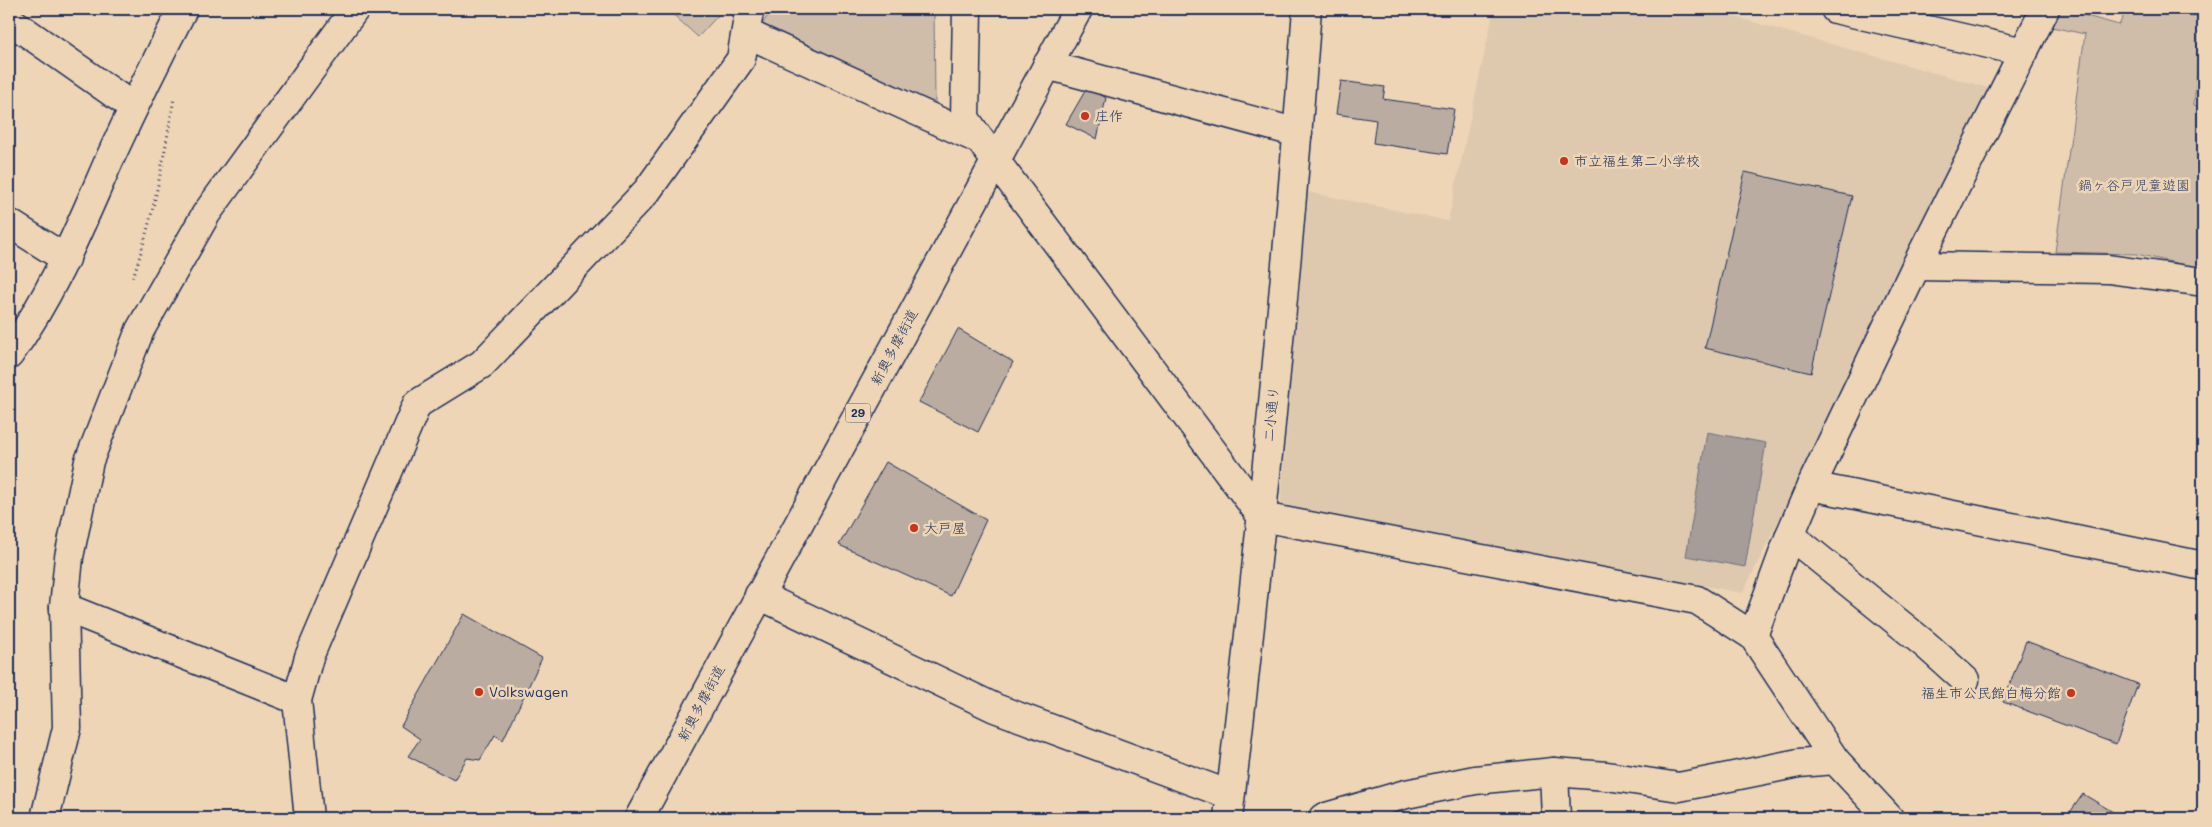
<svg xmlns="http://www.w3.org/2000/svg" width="2212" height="827" font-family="Mali,'Klee One',sans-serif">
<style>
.built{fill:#dec9af}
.green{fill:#cfbda9;stroke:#757684}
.water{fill:#a69c98;stroke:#6e7081}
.building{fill:#baaca0;stroke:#1b2f5e}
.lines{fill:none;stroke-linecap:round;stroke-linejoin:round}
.minor-casing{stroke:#1b2f5e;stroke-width:31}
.major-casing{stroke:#1b2f5e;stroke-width:31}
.path{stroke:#1b2f5e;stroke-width:3;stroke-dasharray:1 4;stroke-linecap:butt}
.minor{stroke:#eed5b6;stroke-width:28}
.major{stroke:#eed5b6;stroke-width:28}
.poi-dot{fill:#c8321e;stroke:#eed5b6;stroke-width:2}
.labels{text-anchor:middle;stroke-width:5;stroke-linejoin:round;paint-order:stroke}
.shield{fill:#eed5b6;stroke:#5a6178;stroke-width:1}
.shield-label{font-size:12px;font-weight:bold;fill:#1b2f5e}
.poi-label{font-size:14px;fill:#1b2f5e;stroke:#eed5b6;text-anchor:start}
.park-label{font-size:14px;fill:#364469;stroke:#eed5b6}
.street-label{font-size:14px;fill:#1b2f5e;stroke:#eed5b6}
</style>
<rect width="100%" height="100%" fill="#eed5b6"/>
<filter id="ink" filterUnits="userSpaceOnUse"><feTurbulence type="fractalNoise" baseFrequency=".02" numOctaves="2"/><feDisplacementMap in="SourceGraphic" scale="10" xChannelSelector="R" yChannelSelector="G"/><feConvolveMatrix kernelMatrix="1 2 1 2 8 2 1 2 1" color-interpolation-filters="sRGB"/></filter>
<g filter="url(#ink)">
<path class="built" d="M1494,9H1706L1989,88L1743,593L1280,507L1308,192L1448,221Z"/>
<g class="green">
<path d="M667,9H724L698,37Z"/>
<path d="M772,9H934L935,103L759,29Z"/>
<path d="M2053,9H2061L2119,25L2127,9H2163L2202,17L2194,105L2203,108V269L2136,254L2055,252L2085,34L2047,26Z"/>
</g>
<path class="water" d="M1707,432L1766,443L1745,567L1686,556Z"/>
<g class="building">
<path d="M1341,81L1385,87L1383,99L1454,109L1447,154L1373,143L1376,120L1336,114Z"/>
<path d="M1088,86L1106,98L1097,139L1066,124Z"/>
<path d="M1745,172L1852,196L1811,373L1705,348Z"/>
<path d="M958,329L1013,362L978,432L919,402Z"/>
<path d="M886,462L986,520L951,596L839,545Z"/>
<path d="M464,614L542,658L503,740L495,735L480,760L467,758L454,780L408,756L420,739L401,726Z"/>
<path d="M2026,641L2138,684L2116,744L2003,702Z"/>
<path d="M2083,794L2123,818H2066Z"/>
</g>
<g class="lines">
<defs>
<g id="minor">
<path d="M967,9L965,118L980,140"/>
<path d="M1835,9L2024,52"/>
<path d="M9,20L133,107"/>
<path d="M746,33L980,140L1262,517L1697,600L1753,636L1835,760L1889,818"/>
<path d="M1047,65L1298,133"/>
<path d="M9,223L66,259"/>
<path d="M1916,266L2108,269L2203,282"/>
<path d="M9,355C53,294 81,224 111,156C134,106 158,57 183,9"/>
<path d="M1811,486L2203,566"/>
<path d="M1790,535L1926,645L1965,680"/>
<path d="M759,595L995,708L1230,795"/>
<path d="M64,607L297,700"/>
<path d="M1753,636L1790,535L1811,486L1916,266L2045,9"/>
<path d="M1554,772L1556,818"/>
<path d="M45,818L67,728L64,607L69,557L89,461L140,330L206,214L355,9"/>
<path d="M309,818L297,700L309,657L417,404L482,364L647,191L741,59L749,12L751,9"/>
<path d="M1228,818C1260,549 1287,279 1307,9"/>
<path d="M1323,818L1406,794L1475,780L1554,772L1607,776L1679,787L1799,763L1835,760"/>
</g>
<path id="major" d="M639,818L1078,9"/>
</defs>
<use href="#minor" class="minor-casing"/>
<use href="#major" class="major-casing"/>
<path class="path" d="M133,277C153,219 164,158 174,98"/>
<use href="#minor" class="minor"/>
<use href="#major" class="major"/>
</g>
</g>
<g class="poi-dot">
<circle cx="1085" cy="116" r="5"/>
<circle cx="1564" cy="161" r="5"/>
<circle cx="914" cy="528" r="5"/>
<circle cx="479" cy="692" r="5"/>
<circle cx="2071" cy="693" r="5"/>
</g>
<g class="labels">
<rect class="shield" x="845.5" y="403.5" width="25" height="19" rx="4"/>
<g class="shield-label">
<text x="858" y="417">29</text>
</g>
<g class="poi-label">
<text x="1095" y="121">庄作</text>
<text x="1574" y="166">市立福生第二小学校</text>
<text x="924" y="533">大戸屋</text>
<text x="489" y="697">Volkswagen</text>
<text x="2061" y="698" text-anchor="end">福生市公民館白梅分館</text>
</g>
<g class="park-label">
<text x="2134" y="190">鍋ヶ谷戸児童遊園</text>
</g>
<g class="street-label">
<text transform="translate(894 347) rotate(-62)" y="5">新奥多摩街道</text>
<text transform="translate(1271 414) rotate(-85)" y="5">二小通り</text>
<text transform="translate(701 703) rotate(-62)" y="5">新奥多摩街道</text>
</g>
</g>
<rect width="2212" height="827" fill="none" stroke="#eed5b6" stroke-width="30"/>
<rect x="15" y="15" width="2182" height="797" fill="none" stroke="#1b2f5e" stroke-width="2" filter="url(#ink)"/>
</svg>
